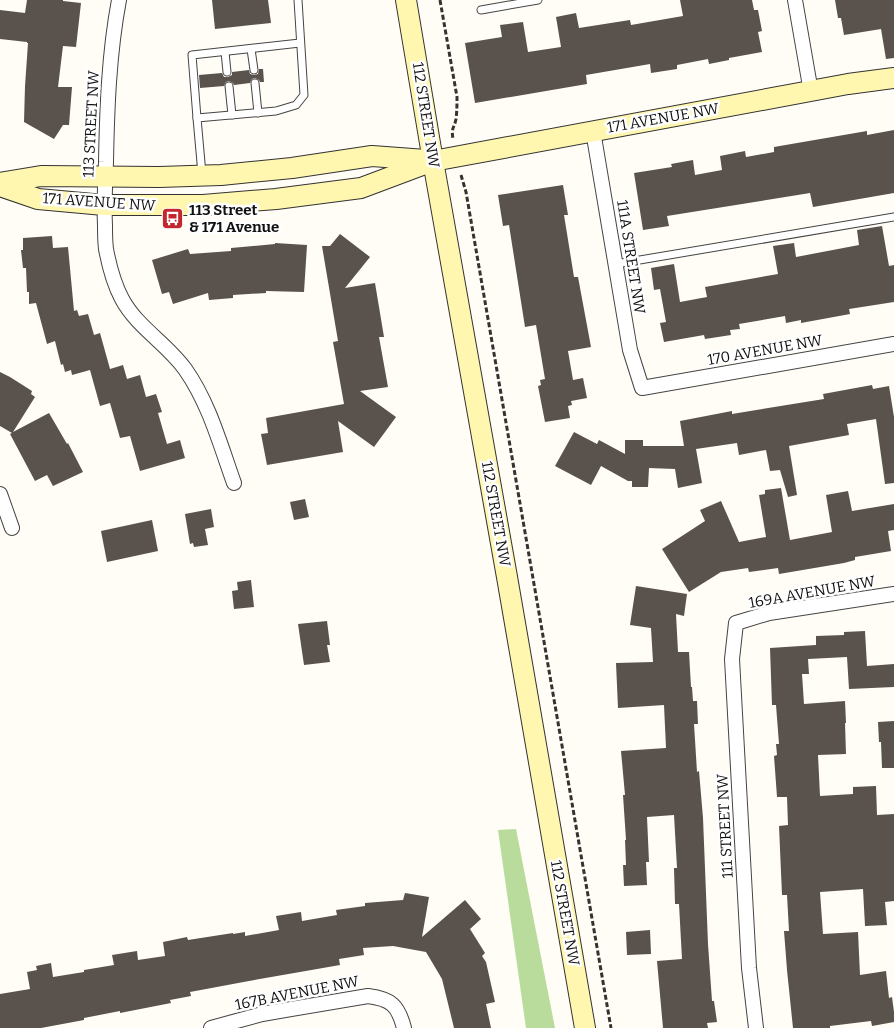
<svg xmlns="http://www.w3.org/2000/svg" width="894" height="1028" font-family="Bitter,serif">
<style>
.forest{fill:#b9dc9c}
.building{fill:#5a524d}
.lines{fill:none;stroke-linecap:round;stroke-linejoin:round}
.lane-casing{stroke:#444;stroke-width:9}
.street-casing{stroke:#444;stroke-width:16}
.secondary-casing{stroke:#333;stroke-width:22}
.path{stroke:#333;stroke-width:3;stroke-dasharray:5 2.5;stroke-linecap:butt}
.lane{stroke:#fff;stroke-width:7}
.street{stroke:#fff;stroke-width:14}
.secondary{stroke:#fff6b0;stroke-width:20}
.labels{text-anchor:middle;stroke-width:5;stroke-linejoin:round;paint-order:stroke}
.street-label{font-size:15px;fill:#111;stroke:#fff}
.poi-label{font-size:15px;font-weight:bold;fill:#111;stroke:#fff;text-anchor:start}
</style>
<rect width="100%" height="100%" fill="#fffdf5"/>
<path class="forest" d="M516,829L555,1028H526L498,830Z"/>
<g class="building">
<path d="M27,0H63V1L81,3L76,47L63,46L58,87H72L69,125H63L54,139L24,122L25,86L28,43H27V42L0,39V10L25,13Z"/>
<path d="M212,0H268L271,23L215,29Z"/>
<path d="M680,0H752L754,10H758L762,31L758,32L762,52L729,58V60L709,64L708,59L677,65V69L651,73L650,64L586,75L587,84L475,103L465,43L502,37L500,25L523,22L528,52L561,47L556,17L576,13L579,28L630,20L631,25L683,16Z"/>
<path d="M835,0H894V58L886,59L881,29L844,35L841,18H838Z"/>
<path d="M259,69H263L264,82H260L259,80L255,78L252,79L250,83L234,85L233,83L229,81L226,82L224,86L200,88L199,75L222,73L224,77H228L232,75V72L249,70L250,74L254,75L258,74Z"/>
<path d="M894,130V193L813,207L810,193L667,216L669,226L643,230L634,173L672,167L671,164L693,160L695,175L722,170L720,156L745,151L746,157L774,152V147L803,142L867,131V135Z"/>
<path d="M563,185L568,215H564L574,277H578L591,347L568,351L573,380L583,378L587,398L571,401L572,405L568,406L570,418L545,422L538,386L541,385L540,380L545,379L536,325L525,327L509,225L503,226L498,195Z"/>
<path d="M882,226L889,266L894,265V302L849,309L850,314L801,323V320L786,323L785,316L739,324L740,329L730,330L731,335L705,339L704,335L664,342L660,323L666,322L660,289L654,290L651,268L674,264L680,302L707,297L705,287L778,274L773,246L794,243L796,257L859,245L857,230Z"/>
<path d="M340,234L370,257L345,288L375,283L384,337H379L388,387L360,391L396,417L374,447L338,421L343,452L267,465L261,434L268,433L266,418L344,404L333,342L338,341L322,246H330Z"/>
<path d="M52,236L53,248L68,247L74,311L77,310L79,316L88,314L94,335L100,333L110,369L123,365L127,379L140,375L146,397L156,394L162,412L158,413L167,444L180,440L185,458L140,471L130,436L120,438L110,403L100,406L90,370L72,375L71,370L65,372L63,364L61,365L55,341L47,344L36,303L29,304V292H27L26,268H23L21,250H23V238Z"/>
<path d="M275,243L307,245L304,292L266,291V293L233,295V298L209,300L208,293L173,304L169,292L162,294L152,260L188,249L190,254L231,251V248L275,244Z"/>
<path d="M0,372L10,377L32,391L31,394L35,397L13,432L49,413L67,444L68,443L83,472L53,486L47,475L35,481L10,434L12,433L0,426Z"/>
<path d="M872,385L873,389L889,386L894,417V483L885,484L876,419L847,424L849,435L789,446L797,495L788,497L780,470L770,471L766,450L739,455L737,443L696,449L702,483L678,488L675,469L649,468L648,487H632V481H628L601,466L591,485L555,466L574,432L597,444L599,440L625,454V440H643V446H684L680,421L732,411V414L824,399L823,394Z"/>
<path d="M781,488L790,540L832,532L826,495L848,491L852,511L894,504V530L888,531L891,551L855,557V560L844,563L779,574L778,568L749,572L748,568L721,572L689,592L662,549L705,521L700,510L721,501L739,542L766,537L759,495L765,494V490Z"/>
<path d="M305,499L309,517L294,520L290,502Z"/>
<path d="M211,509L214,527L205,529L208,545L194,547L193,543L190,544L185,514Z"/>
<path d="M152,520L158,551L107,562L101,531Z"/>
<path d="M251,580L254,607L234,609L232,591L238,590L237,582Z"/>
<path d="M636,586L687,594L684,616L676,614L678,652H689L691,687H692L693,701H697L698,724H694L697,772L699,771L703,818L708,944L712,1001H714L717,1022L707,1023L708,1028H663L657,961L682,959L679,904H675L674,868H677L674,815L647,817L649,862H646L647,885L624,886L623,865H626L625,840H626L623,795H625L621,751L666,748L664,705L618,708L616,663L653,662L651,628L630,625Z"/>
<path d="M327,621L330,645H327L330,662L304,665L298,624Z"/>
<path d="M865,631L867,666L894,664V687L849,689L847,657L808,659L809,674H802L804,704L845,701L846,723H845L846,754L818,755L820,796L853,794V787L876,786L877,815L894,814V901L885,902L887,925L865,926L863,889L820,892L823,934L858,932L860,975L886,971L889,998L892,997L894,1012V1022L872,1026L871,1021L830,1026V1028H793L787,970L784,931H789L787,895H782L779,826L788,825L787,797H777L774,756L777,755L776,744H779L776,705H772L770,648L816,645V636L844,635V632Z"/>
<path d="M894,721V768H882L881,742H879L878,722Z"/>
<path d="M405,893L429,897L422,937L465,900L481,919L470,929L485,953L482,956L486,962L495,1002L486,1004L491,1028H454L442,979L426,952L393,946L363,948L364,955L339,959L340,965L249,981L190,992L191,996L170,1000L171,1003L120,1013V1011L84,1018V1020L41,1028H0V994L30,989L27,972L37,970L36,966L51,963L53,977L84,972V970L114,965L112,955L137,951L138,960L165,956L163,942L187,937L188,940L233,933V934L245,932V936L279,930L276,916L301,912L302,921L337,915L336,910L365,906V903L403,900Z"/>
<path d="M650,930L651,954L627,955L626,932Z"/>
</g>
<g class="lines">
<defs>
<g id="lane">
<path d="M481,10L538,0"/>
<path d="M251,49L254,70"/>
<path d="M225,52L227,72"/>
<path d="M255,83L258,113"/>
<path d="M229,86L232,115"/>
<path d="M197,118L192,55L300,43"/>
<path d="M202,174L197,118L276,111L296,105L304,95L298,0"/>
<path d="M616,264L894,217"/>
</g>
<g id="street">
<path d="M119,0C109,53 107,108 106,162C105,183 104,205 105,226C105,233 105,241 106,249C109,265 114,284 122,299C137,327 166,343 185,369C209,403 220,444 234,483"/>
<path d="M795,0L811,92"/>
<path d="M593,131L630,350L642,388L894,344"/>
<path d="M0,494L12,528"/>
<path d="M211,1028L262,1014L368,996C391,999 398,1005 404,1028"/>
<path d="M756,1028L749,968L732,659L736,623L769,613L894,594"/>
</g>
<g id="secondary">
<path d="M406,0L433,161L507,577L585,1028"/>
<path d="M0,183L41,176L159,177L221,175L292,168L372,156L426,160"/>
<path d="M0,186L38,199L104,205H203L276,199L361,188L433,161L848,84L894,78"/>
</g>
</defs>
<use href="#lane" class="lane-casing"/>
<use href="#street" class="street-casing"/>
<use href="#secondary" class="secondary-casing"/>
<g class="path">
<path d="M440,0L457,97C457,104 457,111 456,119C454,129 451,127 453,139"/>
<path d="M461,175L466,192L611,1028"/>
</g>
<use href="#lane" class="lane"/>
<use href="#street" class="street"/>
<use href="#secondary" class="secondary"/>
</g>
<defs>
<symbol id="bus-square" viewBox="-11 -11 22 22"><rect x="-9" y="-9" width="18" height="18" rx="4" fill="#c4262e" stroke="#fff"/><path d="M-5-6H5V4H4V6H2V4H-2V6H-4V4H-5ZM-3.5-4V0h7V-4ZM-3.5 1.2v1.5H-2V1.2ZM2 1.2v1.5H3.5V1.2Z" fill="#fff"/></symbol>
</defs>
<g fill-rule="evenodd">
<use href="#bus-square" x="160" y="206" width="25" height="25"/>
</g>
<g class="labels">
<g class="street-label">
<text transform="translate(426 115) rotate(81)" y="5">112 STREET NW</text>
<text transform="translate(663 118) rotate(-10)" y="5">171 AVENUE NW</text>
<text transform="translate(91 124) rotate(-87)" y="5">113 STREET NW</text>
<text transform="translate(99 202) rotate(4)" y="5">171 AVENUE NW</text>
<text transform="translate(631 257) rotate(81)" y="5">111A STREET NW</text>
<text transform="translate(765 350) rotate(-10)" y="5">170 AVENUE NW</text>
<text transform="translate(496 514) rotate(80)" y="5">112 STREET NW</text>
<text transform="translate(812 592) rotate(-10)" y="5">169A AVENUE NW</text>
<text transform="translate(725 826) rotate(-93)" y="5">111 STREET NW</text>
<text transform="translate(565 913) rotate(80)" y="5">112 STREET NW</text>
<text transform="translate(297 993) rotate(-11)" y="5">167B AVENUE NW</text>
</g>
<g class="poi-label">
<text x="189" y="215">113 Street<tspan x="189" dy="17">&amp; 171 Avenue</tspan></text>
</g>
</g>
</svg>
